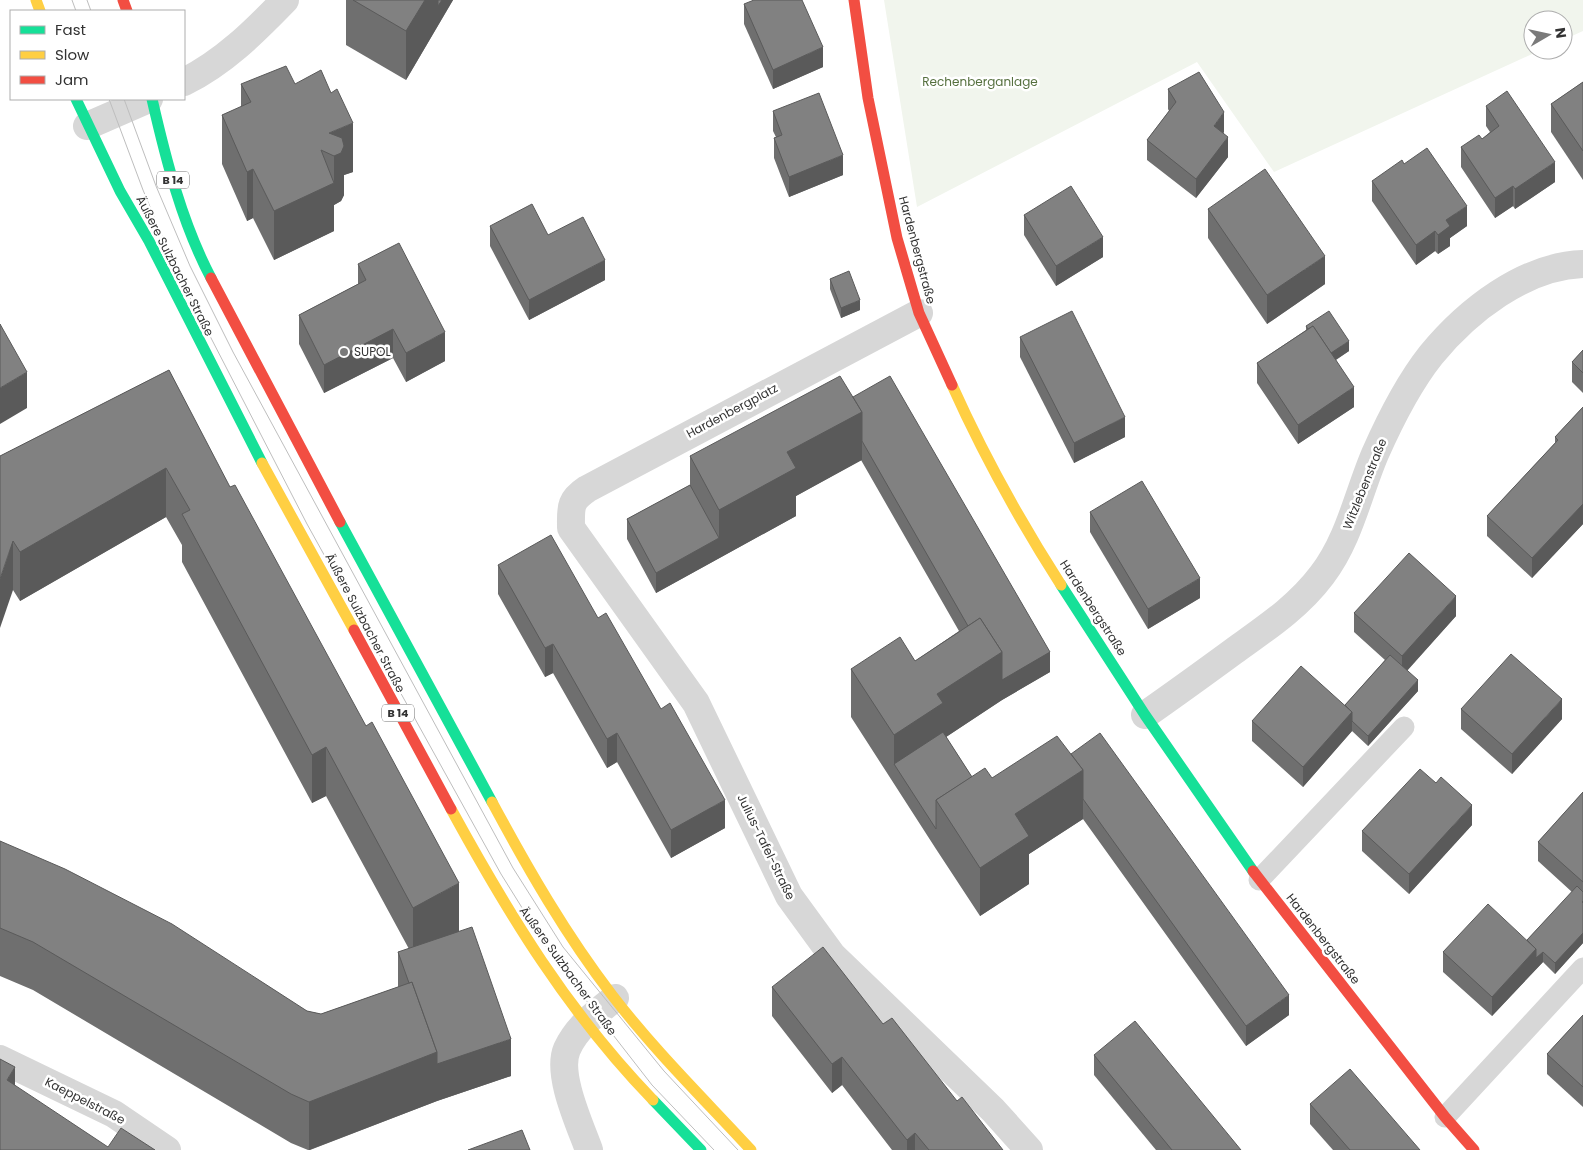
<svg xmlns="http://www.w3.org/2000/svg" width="1583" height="1150" font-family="Poppins,sans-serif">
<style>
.green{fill:#f1f5ed}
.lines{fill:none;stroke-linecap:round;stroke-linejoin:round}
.lane{stroke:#d7d7d7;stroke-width:21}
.street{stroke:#d7d7d7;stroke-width:28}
.fast{stroke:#16e098;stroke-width:11}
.slow{stroke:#ffcf43;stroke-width:11}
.jam{stroke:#f24e42;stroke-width:11}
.tram{stroke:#bebebe;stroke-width:1}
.wall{fill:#6f6f6f}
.shaded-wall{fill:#5a5a5a}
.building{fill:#818181;stroke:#5a5a5a}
.poi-dot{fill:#7a7a7a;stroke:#fff;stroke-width:2}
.labels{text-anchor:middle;stroke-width:5;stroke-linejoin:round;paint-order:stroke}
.shield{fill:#fff;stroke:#707070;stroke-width:1}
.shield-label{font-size:11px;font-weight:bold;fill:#333}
.park-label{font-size:12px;fill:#56703f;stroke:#fff}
.street-label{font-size:12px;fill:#333;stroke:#fff}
.poi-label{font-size:12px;fill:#333;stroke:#fff;text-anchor:start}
</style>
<rect width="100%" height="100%" fill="#fff"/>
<path class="green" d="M884,0H1583V31L1563,40V20H1533V50H1541L1274,172L1197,62L917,207Z"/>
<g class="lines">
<g class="lane">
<path d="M1259,880L1404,727"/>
<path d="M1445,1117L1583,968"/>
</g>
<g class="street">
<path d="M184,82C224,62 254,32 285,0"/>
<path d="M87,126L149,99"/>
<path d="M919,313L587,489C569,501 571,508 571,528L696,703L789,896L832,955L993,1110L1029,1150"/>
<path d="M1145,715C1175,694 1204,673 1234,651C1266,628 1298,607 1322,575C1349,540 1358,494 1375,454C1390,420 1408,384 1431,355C1467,311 1524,266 1583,264"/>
<path d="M0,1059L114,1114L167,1150"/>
<path d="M589,1150C580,1125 556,1074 567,1049C577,1027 597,1012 615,998"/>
</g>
<g class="fast">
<path d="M76,99L120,191L149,241L262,463"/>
<path d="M152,99C166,160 182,223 211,278"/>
<path d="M340,522L492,802"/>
<path d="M1061,585L1145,715L1253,871"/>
<path d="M653,1100L701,1150"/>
</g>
<g class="slow">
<path d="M36,0L40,11"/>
<path d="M952,385C983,454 1020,521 1061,585"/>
<path d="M262,463L354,630"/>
<path d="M492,802C528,869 566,935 612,995C654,1050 704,1099 751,1150"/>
<path d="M451,809C509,915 568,1012 653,1100"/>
</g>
<g class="jam">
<path d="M123,0L127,11"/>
<path d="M854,0L868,98L897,238L919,313L952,385"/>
<path d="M211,278L340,522"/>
<path d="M354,630L451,809"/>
<path d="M1253,871L1445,1117L1474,1150"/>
</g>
<g class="tram">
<path d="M72,0L76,11"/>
<path d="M87,0L91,11"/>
<path d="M109,99L143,190L179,276L307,524L501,874L554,959L652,1085L714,1150"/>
<path d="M124,99L156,186L190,266L233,352L513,868L563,947L664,1071L738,1150"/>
</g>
</g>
<g class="wall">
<path d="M346,0H453L406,80L346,45Z"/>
<path d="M744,4L823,67L773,89L744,24Z"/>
<path d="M1583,82V180L1551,132V104Z"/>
<path d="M241,84H295L353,172L344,175V195L341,201L334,205V231L274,260L253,218L247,221L222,164V115L241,107Z"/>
<path d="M1168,89L1224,132L1223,133L1228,157L1196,198L1147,160V140L1169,111L1168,109Z"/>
<path d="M1486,106L1555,182L1515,209L1513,206L1495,218L1461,167V147L1482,139L1490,132L1486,126Z"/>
<path d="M773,111L843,175L789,197L774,158V138L776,137L773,131Z"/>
<path d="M1404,164L1467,226L1450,238V246L1438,254L1435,251L1416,265L1372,201V181Z"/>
<path d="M1208,209L1325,284L1267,324L1208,238Z"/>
<path d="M1024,215L1103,257L1056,286L1024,235Z"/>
<path d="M490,226L548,235L605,280L529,320L490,246Z"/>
<path d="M358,264L445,361L406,382L393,358L324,393L299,344V315L358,284Z"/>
<path d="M830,279L860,310L841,318L830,289Z"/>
<path d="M1306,326L1349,351L1336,360L1354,407L1298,444L1257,383V363L1306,330Z"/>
<path d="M1020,337L1125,437L1074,463L1020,357Z"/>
<path d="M1583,350V393L1572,382V362Z"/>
<path d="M169,370L459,931L511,1076L437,1101L310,1150H308L291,1143L33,990L0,976V841L307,1011L321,1014L398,987V952L409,949L326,796L312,803L182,562V545L166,517L20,601L13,590L0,456Z"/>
<path d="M853,397L1050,672L1002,700L946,737L972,777L992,778L1071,754L1289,1015L1246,1046L1083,819L1029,854V884L980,916L936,849L851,717V669L915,661L959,631L861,460L796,496V516L656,593L627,539V519L690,485V456Z"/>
<path d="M1583,407V524L1532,578L1487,536V516L1555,443V437Z"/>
<path d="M1090,512L1200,598L1148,629L1090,532Z"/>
<path d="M498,565L598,618L725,828L671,858L617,762L607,768L553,673L545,677L498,594Z"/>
<path d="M1354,613L1456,616L1407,671L1418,691L1368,746L1352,731L1303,787L1252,741V721L1345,705L1385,660L1354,632Z"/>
<path d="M1461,709L1562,719L1512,774L1461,729Z"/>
<path d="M1583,792V943L1555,974L1543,962L1492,1016L1443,972V952L1527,940L1572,892L1538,861V842Z"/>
<path d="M1472,825L1409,894L1362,851V831Z"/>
<path d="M772,987L883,1024L1003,1150H892L842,1085L832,1093L772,1016Z"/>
<path d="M1583,1015V1107L1547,1074V1054Z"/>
<path d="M1094,1055L1241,1150H1156L1094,1075Z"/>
<path d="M1310,1104L1420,1150H1333L1310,1124Z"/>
</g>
<g class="shaded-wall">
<path d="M425,0H453L406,80V31Z"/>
<path d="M823,47V67L773,89V70Z"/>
<path d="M1224,112V132L1214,146V126Z"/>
<path d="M353,123V172L344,175V195L341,201L334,205V156L329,133Z"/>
<path d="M1228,137V157L1196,198V179Z"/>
<path d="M843,155V175L789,197V177Z"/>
<path d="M1555,162V182L1515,209V189Z"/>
<path d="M253,169V218L247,221V172Z"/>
<path d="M334,183V231L274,260V211Z"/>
<path d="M1513,186V206L1495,218V198Z"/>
<path d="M1467,206V226L1450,238V246L1438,254V235L1446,220Z"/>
<path d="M1435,231V251L1416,265V245Z"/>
<path d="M1103,237V257L1056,286V266Z"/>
<path d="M1325,256V284L1267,324V295Z"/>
<path d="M605,260V280L529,320V300Z"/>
<path d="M860,300V310L841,318V308Z"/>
<path d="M393,329V358L324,393V365Z"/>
<path d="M445,332V361L406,382V353Z"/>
<path d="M1349,341V351L1326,366V356Z"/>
<path d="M27,372V408L0,424V388Z"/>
<path d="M1354,387V407L1298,444V425Z"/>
<path d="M862,412V460L796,496V516L656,593V573L719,538V510L787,452Z"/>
<path d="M1125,417V437L1074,463V443Z"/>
<path d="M166,468V517L20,601V552Z"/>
<path d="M1583,504V524L1532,578V558Z"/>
<path d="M13,541V590L0,628V579Z"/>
<path d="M1200,578V598L1148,629V609Z"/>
<path d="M1456,596V616L1402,676V656Z"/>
<path d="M553,644V673L545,677V648Z"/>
<path d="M1002,652H1050V672L1002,700L943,739L894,764V735L937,694Z"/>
<path d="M1418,680V691L1368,746V736Z"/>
<path d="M1562,699V719L1512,774V754Z"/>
<path d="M1352,712V731L1303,787V767Z"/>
<path d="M617,733V762L607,768V739Z"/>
<path d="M326,747V796L312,803V755Z"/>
<path d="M1083,770V819L1029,854V884L980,916V868L1015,814Z"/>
<path d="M725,800V828L671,858V830Z"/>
<path d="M1472,805V825L1409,894V874Z"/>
<path d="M459,883V931L413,957V908Z"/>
<path d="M1583,933V943L1555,974V963Z"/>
<path d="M1536,949L1543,952V962L1492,1016V997Z"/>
<path d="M1289,995V1015L1246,1046V1026Z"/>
<path d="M511,1039V1076L437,1101V1064Z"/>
<path d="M437,1052V1101L309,1150V1102Z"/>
<path d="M842,1057V1085L832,1093V1064Z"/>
<path d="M15,1067V1115L7,1080Z"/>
<path d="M915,1133V1150H907V1140Z"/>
</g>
<g class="building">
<path d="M353,0H425L406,31Z"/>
<path d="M438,0H442L438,6Z"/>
<path d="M754,0H802L823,47L773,70L744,4Z"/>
<path d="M286,66L295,84L321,70L331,93L337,89L353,123L329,133L342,138L344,146L341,153L334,156L321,150L334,183L274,211L253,169L247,172L222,115L251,102L241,84Z"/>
<path d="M1199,72L1224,112L1214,126L1228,137L1196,179L1147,140L1176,102L1168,89Z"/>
<path d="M1583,82V151L1551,104Z"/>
<path d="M1507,91L1555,162L1515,189L1513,186L1495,198L1461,147L1479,135L1482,139L1499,126L1486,106Z"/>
<path d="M819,93L843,155L789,177L774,138L782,135L773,111Z"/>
<path d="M1427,148L1467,206L1446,220L1450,226L1438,235L1435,231L1416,245L1372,181L1402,160L1404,164Z"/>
<path d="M1265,169L1325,256L1267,295L1208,209Z"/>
<path d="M1071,186L1103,237L1056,266L1024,215Z"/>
<path d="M532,204L548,235L583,217L605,260L529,300L490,226Z"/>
<path d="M399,243L445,332L406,353L393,329L324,365L299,315L366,280L358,264Z"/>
<path d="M849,271L860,300L841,308L830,279Z"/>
<path d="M1072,311L1125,417L1074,443L1020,337Z"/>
<path d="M1329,311L1349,341L1331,353L1313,326L1308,329L1306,326Z"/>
<path d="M0,324L27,372L0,388Z"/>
<path d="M1313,326L1354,387L1298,425L1257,363Z"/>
<path d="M1583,350V373L1572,362Z"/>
<path d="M169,370L230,487L235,485L366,726L372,722L459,883L413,908L326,747L312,755L182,514L190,510L166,468L20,552L13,541L0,579V456Z"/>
<path d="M840,376L862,412L787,452L796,468L719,510L690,456Z"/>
<path d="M890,376L1050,652L1002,680V652L980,618L968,626L862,441V412L853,397Z"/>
<path d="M1583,407V504L1532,558L1487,516L1558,440L1555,437Z"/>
<path d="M1142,481L1200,578L1148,609L1090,512Z"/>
<path d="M690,485L719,538L656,573L627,519Z"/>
<path d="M551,535L598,618L606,613L661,709L670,703L725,800L671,830L617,733L607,739L553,644L545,648L498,565Z"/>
<path d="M1409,553L1456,596L1402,656L1354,613Z"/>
<path d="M980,618L1002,652L937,694L943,703L894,735L851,669L900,637L915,661Z"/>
<path d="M1511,654L1562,699L1512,754L1461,709Z"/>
<path d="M1390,655L1418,680L1368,736L1352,721V712L1345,705Z"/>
<path d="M1301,666L1352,712L1303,767L1252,721Z"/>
<path d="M943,732L972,777L936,800V829L894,764Z"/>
<path d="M1100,733L1289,995L1246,1026L1083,799V770L1071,754Z"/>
<path d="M1057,736L1083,770L1015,814L1029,836L980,868L936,800L985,768L992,778Z"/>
<path d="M1420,769L1436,783L1441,777L1472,805L1409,874L1362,831Z"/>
<path d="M1583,792V882L1538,842Z"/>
<path d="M0,841L65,869L172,924L307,1011L321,1014L412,982L437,1052L309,1102L291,1094L33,942L0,928Z"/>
<path d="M1577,886L1583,892V901L1582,902L1583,903V933L1555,963L1543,952L1536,958V949L1527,940Z"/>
<path d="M1488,904L1536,949L1492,997L1443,952Z"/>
<path d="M472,927L511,1039L437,1064V1052L412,982L409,983L398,952Z"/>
<path d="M823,947L883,1024L892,1018L957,1101L962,1097L1003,1150H929L915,1133L907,1140L842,1057L832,1064L772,987Z"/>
<path d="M1583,1015V1087L1547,1054Z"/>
<path d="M1135,1021L1241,1150H1172L1094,1055Z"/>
<path d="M0,1059L15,1067L7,1080L108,1147L121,1128L155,1150H0Z"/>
<path d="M1350,1069L1420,1150H1350L1310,1104Z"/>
<path d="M522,1130L530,1150H468Z"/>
</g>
<circle class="poi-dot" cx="344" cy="352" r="5"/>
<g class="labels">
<g class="shield">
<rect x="157" y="171.5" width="32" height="17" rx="4"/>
<rect x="382" y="704.5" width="32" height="17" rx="4"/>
</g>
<g class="shield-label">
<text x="173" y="184">B 14</text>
<text x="398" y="717">B 14</text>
</g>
<g class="park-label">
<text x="980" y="86">Rechenberganlage</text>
</g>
<g class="street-label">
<text transform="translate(917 250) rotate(75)" y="4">Hardenbergstraße</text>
<text transform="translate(175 266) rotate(63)" y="4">Äußere Sulzbacher Straße</text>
<text transform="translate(732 411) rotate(-28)" y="4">Hardenbergplatz</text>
<text transform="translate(1365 484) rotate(-68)" y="4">Witzlebenstraße</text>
<text transform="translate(1093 608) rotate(57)" y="4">Hardenbergstraße</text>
<text transform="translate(365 623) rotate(62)" y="4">Äußere Sulzbacher Straße</text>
<text transform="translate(766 847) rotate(64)" y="4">Julius-Tafel-Straße</text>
<text transform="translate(1323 939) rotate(52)" y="4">Hardenbergstraße</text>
<text transform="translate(568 971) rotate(54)" y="4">Äußere Sulzbacher Straße</text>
<text transform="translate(85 1101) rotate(27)" y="4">Kaeppelstraße</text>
</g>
<g class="poi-label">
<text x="354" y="356">SUPOL</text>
</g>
</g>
<rect x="10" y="10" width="175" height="90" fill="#ffffff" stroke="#adadad"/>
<rect x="20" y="26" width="25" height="8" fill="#16e098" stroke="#adadad"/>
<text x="55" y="35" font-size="15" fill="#333333">Fast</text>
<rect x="20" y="51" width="25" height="8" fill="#ffcf43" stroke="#adadad"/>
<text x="55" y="60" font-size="15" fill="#333333">Slow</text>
<rect x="20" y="76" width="25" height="8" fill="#f24e42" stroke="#adadad"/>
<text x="55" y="85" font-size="15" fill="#333333">Jam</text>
<g transform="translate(1548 35) rotate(81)"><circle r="24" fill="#ffffff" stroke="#adadad"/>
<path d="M0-4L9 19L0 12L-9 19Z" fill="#7a7a7a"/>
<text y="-8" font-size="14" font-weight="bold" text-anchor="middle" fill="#333333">N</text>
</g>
</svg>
